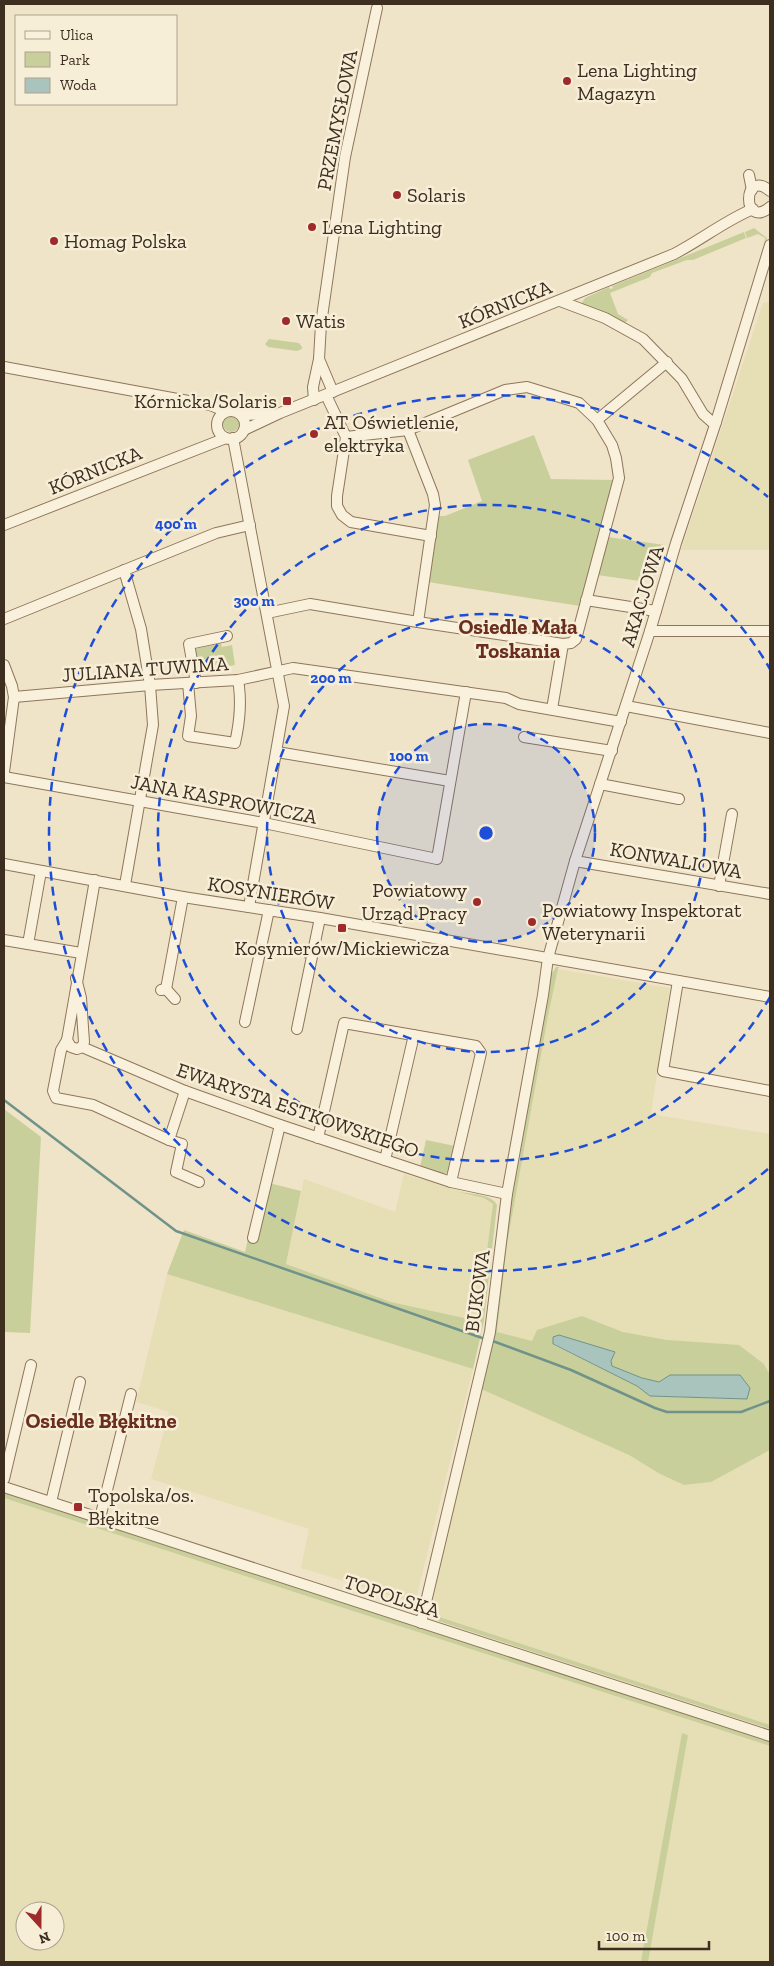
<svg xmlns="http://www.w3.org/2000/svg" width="774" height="1966" font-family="'Zilla Slab',serif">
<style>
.farmland{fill:#e6deb5;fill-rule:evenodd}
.green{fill:#c9cf9b;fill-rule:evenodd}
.water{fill:#a9c4bc;stroke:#6f938a}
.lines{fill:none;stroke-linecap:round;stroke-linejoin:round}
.stream{stroke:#6f938a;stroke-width:2.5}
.minor-casing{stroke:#8d765c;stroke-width:12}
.minor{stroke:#faf1dc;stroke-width:10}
.ring{fill:none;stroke:#1d4ed8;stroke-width:2.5;stroke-dasharray:9 6}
.poi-dot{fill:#9e2a2b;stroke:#f7eed8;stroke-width:2}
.labels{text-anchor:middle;stroke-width:5;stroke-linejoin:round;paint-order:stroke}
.poi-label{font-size:20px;fill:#3d2e20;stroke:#f7eed8;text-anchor:start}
.street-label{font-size:20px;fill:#3d2e20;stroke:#f7eed8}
.neighbourhood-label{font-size:21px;font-weight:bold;fill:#6b2e1e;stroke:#f7eed8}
.centre{fill:#1d4ed8;stroke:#f7eed8;stroke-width:2.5}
.ring-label{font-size:15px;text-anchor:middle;font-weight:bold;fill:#1d4ed8;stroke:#f7eed8;stroke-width:5;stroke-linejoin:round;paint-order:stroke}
</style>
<rect width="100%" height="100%" fill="#f0e4c8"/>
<g class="farmland">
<path d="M770,302V550H681L763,303Z"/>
<path d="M558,969L670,988L651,1114L770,1134V1375L764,1364L667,1340L623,1332L582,1316L532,1341L497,1332L507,1244L548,1016Z"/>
<path d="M404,1174L485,1198L493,1204L478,1321L391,1302L286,1264L304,1179L395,1212Z"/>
<path d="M167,1274L473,1369L415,1603L301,1568L309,1529L151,1479L169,1412L136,1402Z"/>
<path d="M481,1389L629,1455L660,1474L684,1485L711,1482L770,1450V1725L430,1614L443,1549Z"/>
<path d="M4,1498L770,1746V1962H4ZM25,1911H55V1941H25Z"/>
</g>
<g class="green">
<path d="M754,228L767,238L764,246L765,238L758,234L747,238L745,232Z"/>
<path d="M744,232L746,238L693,260H687L652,273L650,277L610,293L618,314L628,320L625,323L581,304L585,298L609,287L610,289L613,288L612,286Z"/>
<path d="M269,339L299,343L302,347V349L297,351L268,347L265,344Z"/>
<circle cx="231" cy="424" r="8"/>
<path d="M534,435L551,479L614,480L580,606L428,582L439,516H445L482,501L468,460Z"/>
<path d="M608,537L665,545L655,573L644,572L640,581L597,575Z"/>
<path d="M221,643L222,647L232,645L235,665L197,671L194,649Z"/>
<path d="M556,967H559L558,969L548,1016L507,1244L497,1332L532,1341L537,1330L582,1316L623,1332L667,1340L739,1345L764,1364L770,1375V1450L711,1482L684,1485L660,1474L629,1455L481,1389L512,1184L514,1183L521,1150L518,1149L550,972H553ZM553,1338L573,1340L615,1352L611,1361L612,1366L642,1378L659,1382L670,1375H740L737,1399L650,1396L637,1386L553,1345Z"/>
<path d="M4,1109L41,1137L30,1333L4,1332Z"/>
<path d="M426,1140L455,1146L447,1173L441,1174L420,1167Z"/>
<path d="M261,1181L301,1191L286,1264L391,1302L478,1321L493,1204L484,1198L459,1192C471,1194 492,1194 497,1205L484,1321L473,1369L167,1274L184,1230L245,1252Z"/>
<path d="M4,1492L770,1740V1746L4,1498Z"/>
<path d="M430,1614L770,1725V1729L432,1619Z"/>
<path d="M682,1733L688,1735L648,1962H641Z"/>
</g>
<path class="water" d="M559,1335L615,1352L611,1361L612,1366L642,1378L659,1382L670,1375H740L750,1388L747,1399L650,1396L637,1386L553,1344V1337Z"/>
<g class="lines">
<g class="stream">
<path d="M4,1100L176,1231L485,1339"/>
<path d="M490,1340L571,1370L655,1408L667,1412H741L770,1401"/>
</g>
<defs>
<g id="minor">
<path d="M749,175L752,190"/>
<path d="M770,191C742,167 742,231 770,207"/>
<path d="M560,301L605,318L643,339L682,379L703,414L712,422H716"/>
<path d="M319,359L333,392"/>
<path d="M4,367L210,405L225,411"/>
<path d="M326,395L346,437L337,496V506L342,515L351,522L431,536"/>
<path d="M314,400L313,387L319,359L321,324L345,157L377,8"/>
<circle cx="231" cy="425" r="14"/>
<path d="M242,415L271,414"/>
<path d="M597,420L667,362"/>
<path d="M244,430L280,413L674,254C701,240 726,220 753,209"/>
<path d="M346,437L408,430L505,390L527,387L579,403L597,420L612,445L616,458L619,478L576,639L571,643L563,644L552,709"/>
<path d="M233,438L284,706L249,907"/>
<path d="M4,525L226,438"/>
<path d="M124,570L141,629L150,685L153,725L125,885"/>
<path d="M586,600L656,611"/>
<path d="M267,613L310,604L418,622L435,505L433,494L408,430"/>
<path d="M4,619L216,533L250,525"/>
<path d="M418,622L563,644"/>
<path d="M650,631H770"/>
<path d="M4,665L12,686L14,697L4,772"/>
<path d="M188,683L191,716L188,736L235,743C240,721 242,702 238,680"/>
<path d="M196,683L189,644L227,636"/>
<path d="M14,697L150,685L238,680L293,668L506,698L519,704L621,722"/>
<path d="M626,706L770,733"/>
<path d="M524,737L612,751"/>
<path d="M277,752L450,781"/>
<path d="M4,777L264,823L437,859L466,692"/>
<path d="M600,784L679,799"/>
<path d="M575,861L770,894"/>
<path d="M4,864L183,897L320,918L770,997"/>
<path d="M719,886L732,814"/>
<path d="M4,940L81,953"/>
<path d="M28,944L41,871"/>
<path d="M76,978L81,998L84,1042L82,1047L77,1049L71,1047L67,1040L95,880"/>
<path d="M678,981L663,1071L770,1091"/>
<path d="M166,989L183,897"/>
<path d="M161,990L166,989L175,999"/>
<path d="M245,1022L269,910"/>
<path d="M297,1029L320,918"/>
<path d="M67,1040L61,1050L53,1091L56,1098L93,1105L169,1140L185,1091"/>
<path d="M82,1047L185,1091L280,1125L451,1182L507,1194"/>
<path d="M318,1138L344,1023L476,1046L481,1053L451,1182"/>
<path d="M169,1140L182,1144L176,1172L199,1182"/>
<path d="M385,1160L414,1035"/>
<path d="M253,1238L280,1125"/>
<path d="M4,1479L31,1365"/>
<path d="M4,1487L770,1736"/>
<path d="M51,1502L80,1382"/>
<path d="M100,1518L131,1394"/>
<path d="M421,1623L490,1332L507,1194L543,995L548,958L575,861L650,631L676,543L716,422L770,245"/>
</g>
</defs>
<use href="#minor" class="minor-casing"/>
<use href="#minor" class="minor"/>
</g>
<circle cx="486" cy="833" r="109" fill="#1d4ed8" fill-opacity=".12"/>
<g class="ring">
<circle cx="486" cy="833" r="109"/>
<circle cx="486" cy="833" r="219"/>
<path d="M770 997A328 328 0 1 1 770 669"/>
<path d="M768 1169A438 438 0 1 1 768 497"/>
</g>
<g class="poi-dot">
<circle cx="567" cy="81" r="5"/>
<circle cx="397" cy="195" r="5"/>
<circle cx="312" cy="227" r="5"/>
<circle cx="54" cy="241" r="5"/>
<circle cx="286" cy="321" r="5"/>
<rect x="282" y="396" width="10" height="10" rx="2.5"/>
<circle cx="314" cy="434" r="5"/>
<circle cx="477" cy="902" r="5"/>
<circle cx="532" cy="922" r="5"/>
<rect x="337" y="923" width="10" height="10" rx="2.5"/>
<rect x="73" y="1502" width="10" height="10" rx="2.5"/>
</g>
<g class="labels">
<g class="poi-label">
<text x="577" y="77">Lena Lighting<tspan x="577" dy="23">Magazyn</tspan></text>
<text x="407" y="202">Solaris</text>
<text x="322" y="234">Lena Lighting</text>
<text x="64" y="248">Homag Polska</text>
<text x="296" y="328">Watis</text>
<text x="277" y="408" text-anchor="end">Kórnicka/Solaris</text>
<text x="324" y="429">AT Oświetlenie,<tspan x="324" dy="23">elektryka</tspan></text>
<text x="467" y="897" text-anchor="end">Powiatowy<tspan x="467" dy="23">Urząd Pracy</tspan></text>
<text x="542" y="917">Powiatowy Inspektorat<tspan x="542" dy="23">Weterynarii</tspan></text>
<text x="342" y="955" text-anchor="middle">Kosynierów/Mickiewicza</text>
<text x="88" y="1502">Topolska/os.<tspan x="88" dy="23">Błękitne</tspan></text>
</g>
<g class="street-label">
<text transform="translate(337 120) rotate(-79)" y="7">PRZEMYSŁOWA</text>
<text transform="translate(505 304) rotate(-22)" y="7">KÓRNICKA</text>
<text transform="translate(95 470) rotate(-22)" y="7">KÓRNICKA</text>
<text transform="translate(642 596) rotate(-73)" y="7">AKACJOWA</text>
<text transform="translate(145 669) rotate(-4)" y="7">JULIANA TUWIMA</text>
<text transform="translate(224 799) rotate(11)" y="7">JANA KASPROWICZA</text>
<text transform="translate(676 860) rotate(10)" y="7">KONWALIOWA</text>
<text transform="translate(271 893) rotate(9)" y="7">KOSYNIERÓW</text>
<text transform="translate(298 1110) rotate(19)" y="7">EWARYSTA ESTKOWSKIEGO</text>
<text transform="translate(477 1291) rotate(-82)" y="7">BUKOWA</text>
<text transform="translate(392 1596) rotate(18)" y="7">TOPOLSKA</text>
</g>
<g class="neighbourhood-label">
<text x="518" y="634">Osiedle Mała<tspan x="518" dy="24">Toskania</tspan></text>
<text x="101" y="1428">Osiedle Błękitne</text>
</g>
</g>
<circle cx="486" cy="833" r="8" class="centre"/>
<g class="ring-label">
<text x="176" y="529">400 m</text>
<text x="254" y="606">300 m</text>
<text x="331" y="683">200 m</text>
<text x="409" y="761">100 m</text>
</g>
<rect width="774" height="1966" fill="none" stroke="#3d2e20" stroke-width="10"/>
<rect x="15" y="15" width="162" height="90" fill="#f7eed8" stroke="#ada18e"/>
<rect x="25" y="31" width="25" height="8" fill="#faf1dc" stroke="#ada18e"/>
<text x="60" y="40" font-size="15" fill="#3d2e20">Ulica</text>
<rect x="25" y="52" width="25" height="15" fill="#c9cf9b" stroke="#ada18e"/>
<text x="60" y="65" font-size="15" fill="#3d2e20">Park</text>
<rect x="25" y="78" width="25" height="15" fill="#a9c4bc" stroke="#ada18e"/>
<text x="60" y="90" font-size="15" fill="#3d2e20">Woda</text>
<g transform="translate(40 1926) rotate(159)"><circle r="24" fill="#f7eed8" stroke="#ada18e"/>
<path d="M0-4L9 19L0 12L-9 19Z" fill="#9e2a2b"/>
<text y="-8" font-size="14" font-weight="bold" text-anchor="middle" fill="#3d2e20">N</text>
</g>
<path d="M599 1941v8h110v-8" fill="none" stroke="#3d2e20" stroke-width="2.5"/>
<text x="606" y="1941" font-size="15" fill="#3d2e20" stroke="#f7eed8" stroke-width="4" paint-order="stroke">100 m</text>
</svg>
